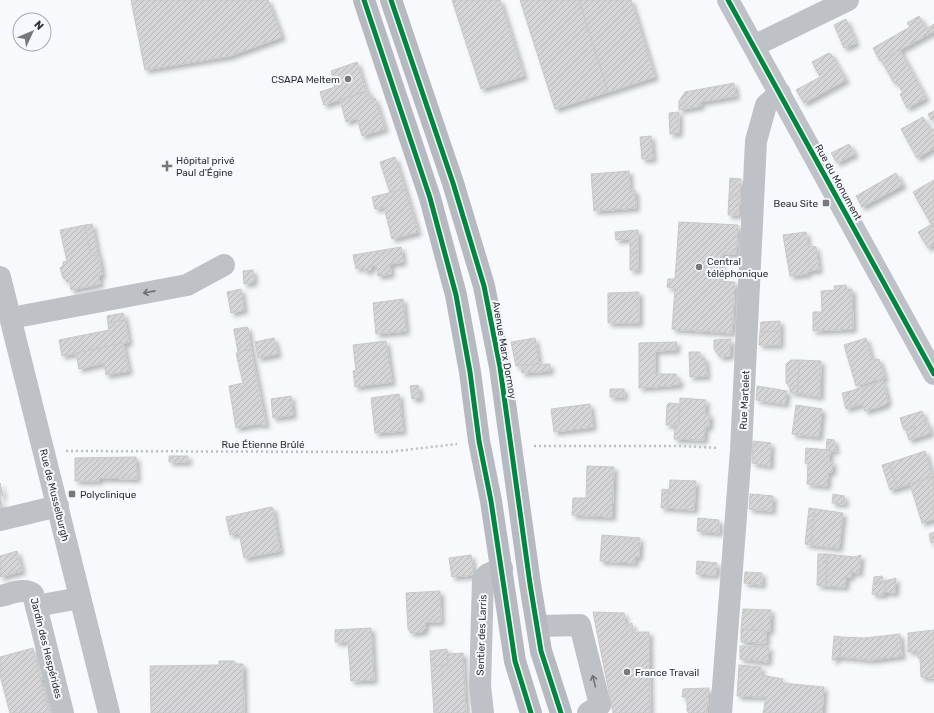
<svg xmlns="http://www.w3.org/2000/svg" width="934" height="713" font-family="Rubik,sans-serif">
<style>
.building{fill:url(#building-hatch);stroke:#c8c8c9;filter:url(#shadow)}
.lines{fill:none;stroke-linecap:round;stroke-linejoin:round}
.path{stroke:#bdbfc2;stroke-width:2.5;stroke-dasharray:2 3;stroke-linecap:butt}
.minor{stroke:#bec2c6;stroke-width:22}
.major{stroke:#b6bac0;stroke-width:22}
.cycleway-casing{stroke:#f6f8fd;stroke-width:8}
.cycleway{stroke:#00873e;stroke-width:5}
.oneway{stroke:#707376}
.poi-dot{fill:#76787a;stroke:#f6f8fd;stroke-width:1.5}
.labels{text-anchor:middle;stroke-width:4;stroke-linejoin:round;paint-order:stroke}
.poi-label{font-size:10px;fill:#313234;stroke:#f6f8fd;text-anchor:start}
.street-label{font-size:10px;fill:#313234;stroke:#f6f8fd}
</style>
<defs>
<pattern id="building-hatch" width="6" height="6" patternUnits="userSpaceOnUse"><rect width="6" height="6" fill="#d5d5d7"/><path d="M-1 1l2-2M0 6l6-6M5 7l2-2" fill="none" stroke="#b7b7b9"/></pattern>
<filter id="shadow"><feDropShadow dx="3.5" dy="3.5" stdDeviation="2" flood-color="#0004"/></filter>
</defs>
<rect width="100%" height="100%" fill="#f7f9fc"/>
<g class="building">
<path d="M131,0H268L282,37L230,56L145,70Z"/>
<path d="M452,0H500L524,76L481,89Z"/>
<path d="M520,0H579L608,92L555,109Z"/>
<path d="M579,0H631L655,77L608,92Z"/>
<path d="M919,16L929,34L880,61L873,48L910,27L907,23Z"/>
<path d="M846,19L856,43L844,48L834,25Z"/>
<path d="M934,24V31L929,34L926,29Z"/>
<path d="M900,50L926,98L907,108L900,94L903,93L897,82L894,83L881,60Z"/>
<path d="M829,53L831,54L846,80L804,103L796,90L820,77L812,62Z"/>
<path d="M357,62L366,91L324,105L320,92L335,87L331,71Z"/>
<path d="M734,83L736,96L700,102L701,106L679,110V101L685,92Z"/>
<path d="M368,91L371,99L375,98L385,129L362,136L357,118L346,122L340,100Z"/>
<path d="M934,111V118L931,120L928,114Z"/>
<path d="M679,112V133L670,134L669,113Z"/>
<path d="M923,117L931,131L934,129V148L917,158L901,129Z"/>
<path d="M651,136L653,159H642L640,137Z"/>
<path d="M849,144L855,154L837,163L831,153Z"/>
<path d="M395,157L405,189L390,193L380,162Z"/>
<path d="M629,171L630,190H635L636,208L594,211L591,174Z"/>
<path d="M896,173L903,185L862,207L856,196Z"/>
<path d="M730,178L741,179L740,196L729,195Z"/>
<path d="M934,180V223L931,224L913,192Z"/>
<path d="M405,189L418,232L392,239L384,207L375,209L372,197Z"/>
<path d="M729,195L740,196L739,215H728Z"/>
<path d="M679,222L738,225L736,254H722L720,281L735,282L732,333L672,329L675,288L667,287L668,279H675Z"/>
<path d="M934,223V244L928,248L918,232Z"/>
<path d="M92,224L98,255L91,256L85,225Z"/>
<path d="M85,225L91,256L99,255L102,275L99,276L100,284L71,290L70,282H67L66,279L63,278L60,268L63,265V262L67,261L60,230Z"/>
<path d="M638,230V253H630V239L616,240L615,232Z"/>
<path d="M806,232L808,246L816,247L819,270L807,271L808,274L790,276L783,235Z"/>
<path d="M401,247L403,262L390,264L391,274L378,276L376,265L371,266V270L364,271V267L356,269L353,255Z"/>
<rect x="630" y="253" width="8" height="17"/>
<path d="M253,270L254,282L244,284L243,271Z"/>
<path d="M846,285L847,290L852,289L853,329L813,331V312H822L821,291L835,290L834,286Z"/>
<path d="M241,289L244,310L231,313L227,292Z"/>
<path d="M639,292V323H608V293Z"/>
<path d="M403,299L406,331L376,334L373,303Z"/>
<path d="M123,313L125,320L108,323L107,316Z"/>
<path d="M125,320L129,342L62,356L59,340L109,330L108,323Z"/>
<path d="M780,321V331L760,332L761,322Z"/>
<path d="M247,327L248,328L234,331V329Z"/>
<path d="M248,328L251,349L238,352L234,331Z"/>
<path d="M780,331V345H759L760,332Z"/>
<path d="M274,338L278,354L258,358L255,342Z"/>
<path d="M535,338L539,364L516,366L511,342Z"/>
<path d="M866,338L872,360L879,359L885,378L856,386L844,345Z"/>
<path d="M731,339L730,356L720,357L714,349V340Z"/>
<path d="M386,341L392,382L355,387L353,371L356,370L353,345Z"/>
<path d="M677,342L676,350L655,351V374H676V379H680L679,385L639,388V343Z"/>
<path d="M123,343L129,371L106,375L104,363L79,369L76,353Z"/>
<path d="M251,349L266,425L257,424L236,428L229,386L243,383L236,353Z"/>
<path d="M689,352H700V358H705L707,376L690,377Z"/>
<path d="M791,360H799L798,393L790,392V387L786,383V364Z"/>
<path d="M799,360L821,361L820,397L798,393Z"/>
<path d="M550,364V371L522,373L521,365Z"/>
<path d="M883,381L888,401L885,405L865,411L862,404L852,407L847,392Z"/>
<path d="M418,385L420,398L412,399L410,386Z"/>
<path d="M757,386L787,391L785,404L756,400Z"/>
<rect x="610" y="389" width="14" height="8"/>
<path d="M847,392L852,407L846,409L842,393Z"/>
<path d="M399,394L403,431L375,433L371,398Z"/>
<path d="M291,396L293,415L273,418L271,399Z"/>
<path d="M680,398L706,400L705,414H710L709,427H705L704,440L674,439L675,425H679Z"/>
<path d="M669,403L679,404V425H666L667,405Z"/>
<path d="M590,404L593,427L554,432L551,409Z"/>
<path d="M796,405L822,409L819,437L792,434Z"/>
<path d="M922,411L926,424L904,430L900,418Z"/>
<path d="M928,423L931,433L909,440L906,430Z"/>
<path d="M827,439L834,440L836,451L826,450Z"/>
<path d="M753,441L771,443L770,466L752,463Z"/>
<path d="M806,448L830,450L829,462H833L832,472H828L827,486L807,484L808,464L805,463Z"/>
<path d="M925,451L933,477L897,488L889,463Z"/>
<path d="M169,456H178L180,462H169Z"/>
<path d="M178,456H188V462H180Z"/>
<path d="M136,457L137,479L99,478V481H75V458Z"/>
<path d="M889,463L897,488L890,490L882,465Z"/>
<path d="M587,466L614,467L612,517L572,515L573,498H586Z"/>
<path d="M934,476V519L922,523L910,484Z"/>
<path d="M670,480L696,481L694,510L667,508Z"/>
<path d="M0,483L3,495L0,497L3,509L0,510Z"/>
<path d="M662,489L669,490L667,508H661Z"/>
<path d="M750,494L773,496L772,511L749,509Z"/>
<path d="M833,494L844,496L845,504L832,503Z"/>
<path d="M271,507L273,508L280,551L244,558L239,533L230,535L226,517Z"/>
<path d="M809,508L815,509L811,545L805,544Z"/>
<path d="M815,509L843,513L839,548L811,545Z"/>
<path d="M698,518L719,520V533L697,531Z"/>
<path d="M934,532V542L931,543L929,534Z"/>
<path d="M602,535L640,538L639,557L635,556V563L600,561Z"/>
<path d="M17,551L22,571L0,577V556Z"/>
<path d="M818,554H827L826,586L817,585Z"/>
<path d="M827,554L854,557L861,555L859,573L851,572V577H846L845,587L826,586Z"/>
<path d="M471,555L474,575L452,577L449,558Z"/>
<path d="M697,561L717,563L716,575L696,574Z"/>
<path d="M745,572L762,573V585L744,583Z"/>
<path d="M882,576L883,582L873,585L874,577Z"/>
<path d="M896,578L895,593L884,592L885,581Z"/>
<path d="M885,581L884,595L872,594L873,585Z"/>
<path d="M440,591L441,622H425V629L422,632L411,633L408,629L406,593Z"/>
<path d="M743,609L771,610L770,631L741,629Z"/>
<path d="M593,612L624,613L626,626L632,623L633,632H649L650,713H613Z"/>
<path d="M371,628L374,680L351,681L348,642H335V630Z"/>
<path d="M741,629L766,631V643L741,642Z"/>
<path d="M934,630V678L921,677L920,658H918L917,650L908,652V633Z"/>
<path d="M900,634L902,656L871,660L840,657L841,637L865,638Z"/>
<path d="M834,636L841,637L840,657H837L836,660H832Z"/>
<path d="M740,646L769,647L768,662L740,659Z"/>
<path d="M33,648L49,713H10L0,675V657Z"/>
<path d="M447,649L448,665L431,666L430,651Z"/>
<path d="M463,653L466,713H434L431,666L448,665V654Z"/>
<path d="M219,661H234L236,664H243L244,713H151L150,666L219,665Z"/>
<path d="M739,665L761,667V675L783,679L782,683L824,687L822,713H763L766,697L737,696Z"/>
<path d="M44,667L47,678L41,680L38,669Z"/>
<path d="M709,688L707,713H689L687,711V697H682L683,689Z"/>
</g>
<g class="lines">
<g class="path">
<path d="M534,446H680L719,448"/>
<path d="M66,451L388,452L457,444"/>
</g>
<g class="minor">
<path d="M728,0L934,374"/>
<path d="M754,46L848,0"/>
<path d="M0,277L109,713"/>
<path d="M11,318L187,285L224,265"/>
<path d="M0,520L58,506"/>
<path d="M0,596C10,594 25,587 33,594L63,713"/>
<path d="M36,606L80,598"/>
<path d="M537,626L580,625L600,705L588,713"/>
<path d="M483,713L480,686L483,579L488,574L502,568"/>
<path d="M721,713L741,450L756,141L766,105L780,93"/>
</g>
<g class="major">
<path d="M364,0L430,198L456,295L470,372L479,441L491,501L515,661L531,713"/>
<path d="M391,0L453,183L484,286L500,367L530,584L541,651L561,713"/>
</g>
<defs>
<g id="cycleway">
<path d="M364,0L430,198L456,295L470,372L479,441L491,501L515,661L531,713"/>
<path d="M391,0L453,183L484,286L500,367L530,584L541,651L561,713"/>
<path d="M728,0L934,374"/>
</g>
</defs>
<use href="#cycleway" class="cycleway-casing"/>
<use href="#cycleway" class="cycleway"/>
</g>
<defs><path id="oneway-shaft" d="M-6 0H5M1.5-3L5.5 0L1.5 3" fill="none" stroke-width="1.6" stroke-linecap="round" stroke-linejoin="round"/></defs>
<g class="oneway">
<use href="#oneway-shaft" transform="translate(149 292) rotate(169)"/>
<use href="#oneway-shaft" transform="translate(594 681) rotate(-104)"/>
</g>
<g class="poi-dot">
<circle cx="348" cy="79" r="4"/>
<path d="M165 160h4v4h4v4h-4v4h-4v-4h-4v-4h4z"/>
<rect x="822" y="199" width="8" height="8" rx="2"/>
<circle cx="699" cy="267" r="4"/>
<rect x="68" y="490" width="8" height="8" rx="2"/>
<circle cx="627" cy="672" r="4"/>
</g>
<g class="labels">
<g class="poi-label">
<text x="340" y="83" text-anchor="end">CSAPA Meltem</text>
<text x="176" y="164">Hôpital privé<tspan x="176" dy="12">Paul d'Égine</tspan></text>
<text x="818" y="207" text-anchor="end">Beau Site</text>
<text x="707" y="265">Central<tspan x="707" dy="12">téléphonique</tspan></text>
<text x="80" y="498">Polyclinique</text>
<text x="635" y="676">France Travail</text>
</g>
<g class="street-label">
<text transform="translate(839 182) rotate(61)" y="4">Rue du Monument</text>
<text transform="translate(505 350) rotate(80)" y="4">Avenue Marx Dormoy</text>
<text transform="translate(744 400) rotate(-87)" y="4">Rue Martelet</text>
<text x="263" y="448">Rue Étienne Brûlé</text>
<text transform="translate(55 495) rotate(76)" y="4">Rue de Musselburgh</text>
<text transform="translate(481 635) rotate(-88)" y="4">Sentier des Larris</text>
<text transform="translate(47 648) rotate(76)" y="4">Jardin des Hespérides</text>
</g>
</g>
<g transform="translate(32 32) rotate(46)"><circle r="19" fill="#f6f8fd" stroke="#a7a9ad"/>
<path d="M0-3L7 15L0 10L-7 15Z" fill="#76787a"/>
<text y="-6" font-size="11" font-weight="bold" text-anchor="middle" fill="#313234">N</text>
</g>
</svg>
